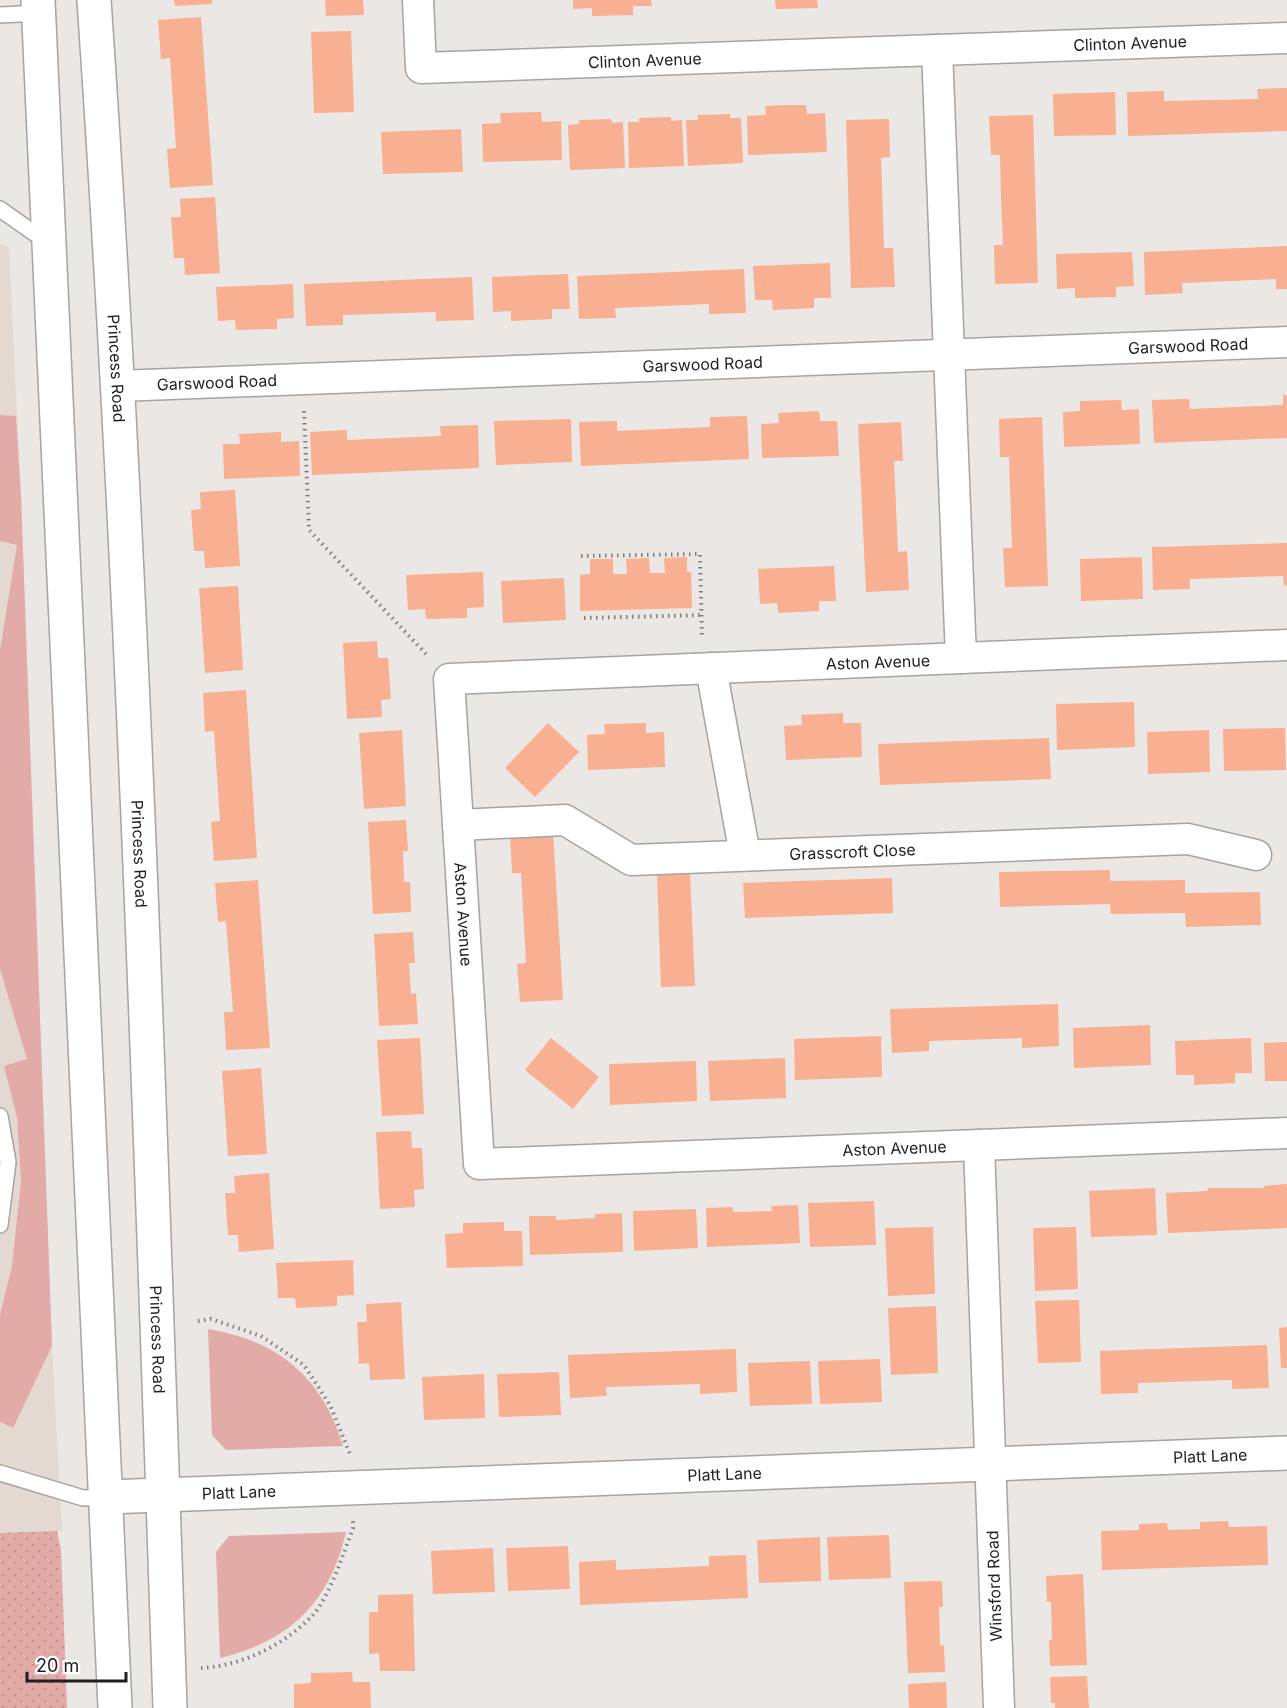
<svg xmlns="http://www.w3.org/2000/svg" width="1287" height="1708" font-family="Inter,sans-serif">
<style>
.built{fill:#e3d9d1}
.green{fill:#e3aba8}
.park{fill:url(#park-dots)}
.building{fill:#f9af91}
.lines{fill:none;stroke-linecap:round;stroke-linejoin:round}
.lane-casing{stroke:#a6a3a0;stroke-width:18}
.street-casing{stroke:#a6a3a0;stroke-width:33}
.secondary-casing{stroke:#a6a3a0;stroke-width:36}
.highway-casing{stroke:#a6a3a0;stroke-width:36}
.path{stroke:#7e7c7a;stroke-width:4;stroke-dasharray:1.5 4.5;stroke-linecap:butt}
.lane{stroke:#fff;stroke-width:15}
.street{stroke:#fff;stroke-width:30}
.secondary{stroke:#fff;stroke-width:33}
.highway{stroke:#fff;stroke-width:33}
.labels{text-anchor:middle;stroke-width:4.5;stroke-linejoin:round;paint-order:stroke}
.street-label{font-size:16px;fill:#211f1e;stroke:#fff}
</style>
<defs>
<pattern id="park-dots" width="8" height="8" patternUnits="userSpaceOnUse" patternTransform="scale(1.5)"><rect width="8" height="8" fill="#e3aba8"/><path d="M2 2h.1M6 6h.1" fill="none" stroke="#c29390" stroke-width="1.8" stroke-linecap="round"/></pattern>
</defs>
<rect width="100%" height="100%" fill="#eae7e4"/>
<path class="built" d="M0,243L9,248L21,496L52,1346L62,1531L57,1532L61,1550L67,1708H0Z"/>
<g class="green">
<path d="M0,415L16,416L21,496L52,1346L13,1428L0,1422V1315L12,1266L21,1181L17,1117L4,1066L27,1059L0,969V650L17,545L0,541Z"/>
<path d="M208,1329C279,1341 322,1377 343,1446L226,1450L212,1435Z"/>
<path d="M346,1532C330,1602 290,1641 220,1658L216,1552L229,1536Z"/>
</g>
<path class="park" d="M57,1531L61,1550L67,1708H0V1533Z"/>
<g class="building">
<path d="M174,0H212V4L175,6Z"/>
<path d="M325,0H363L364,15L326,16Z"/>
<path d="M573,0H651L652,6H633V15L592,16V8L573,9Z"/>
<path d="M775,0H817L818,8L776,9Z"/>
<path d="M201,17L213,185L170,188L167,149L176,148L170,58L161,59L158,20Z"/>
<path d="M351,31L354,112L314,113L311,32Z"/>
<path d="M1287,88V131L1128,136L1127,92L1164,91V101L1258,99L1257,89Z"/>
<path d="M1115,92L1116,135L1054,136L1053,94Z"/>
<path d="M786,105H806L807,114L825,113L827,152L748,155L747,116L766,115L765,106Z"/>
<path d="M541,112L542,122L561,121L562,160L483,162L482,124L501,123L500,113Z"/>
<path d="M730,114V118H741L743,163L688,166L686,120H698L697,115Z"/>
<path d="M1033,115L1038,283L995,284L994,245H1003L1001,200L1000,155H991L989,116Z"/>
<path d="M671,117V121L682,120L684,166L629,168L628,122H639V118Z"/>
<path d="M611,119L612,123L623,122L625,168L570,170L568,125L579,124V120Z"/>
<path d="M889,119L890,157L881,158L884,248H893L895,287L851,288L846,120Z"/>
<path d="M461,129L463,172L383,174L381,132Z"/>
<path d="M215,197L220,273L185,275L184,258H174L171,217H181L180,199Z"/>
<path d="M1287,246V289H1276V279L1182,283L1183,293L1145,295L1144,252Z"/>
<path d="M1132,252L1134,286L1116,287V297L1075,298V288L1057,289L1056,254Z"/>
<path d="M830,263L831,298H814V308L773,310L772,300H755L753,266Z"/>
<path d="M744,269L746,313L709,314V304L615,308L616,318L579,319L577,276Z"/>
<path d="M568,274L570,309H552V319L511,321V311L493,312L492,277Z"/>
<path d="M472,277L474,320L436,321V312L343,315V325L306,326L304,284Z"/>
<path d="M293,284L294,318L277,319V329L236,330L235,320L218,321L216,287Z"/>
<path d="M1283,395H1287V438L1154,443L1152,400L1189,399L1190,409L1283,405Z"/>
<path d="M1121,400L1122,410L1139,409L1140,444L1064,447L1063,412L1080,411V401Z"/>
<path d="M819,411L820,421H837L839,456L762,458L761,424L779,423L778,413Z"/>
<path d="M747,416L749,459L581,466L579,422L617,421V431L710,427V417Z"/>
<path d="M1042,417L1048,586L1005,587L1003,548H1012L1009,457H1000L999,419Z"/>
<path d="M571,419L572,462L496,465L494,421Z"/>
<path d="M901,422L903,461H894L898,552L907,551L909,590L866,592L858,424Z"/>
<path d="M478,425L479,468L312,475L310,432L347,430V440L441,436L440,426Z"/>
<path d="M281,432V442L299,441L300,476L224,479L223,444H240L239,434Z"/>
<path d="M235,490L240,566L205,568L204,551H194L191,510L201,509L200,492Z"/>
<path d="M1287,543V585L1284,586L1283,576L1190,579V589L1153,590L1152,547Z"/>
<path d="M687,557V572H691L692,608L580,611V575L590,574V559H613V574H627L626,559L649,558L650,573H665L664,558Z"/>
<path d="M1142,557L1143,599L1081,601L1080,559Z"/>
<path d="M834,566L836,601H819V611L778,613L777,603L760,604L758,569Z"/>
<path d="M483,572L484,607L467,608V618L426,619L425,609L408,610L406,575Z"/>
<path d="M564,578L566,620L503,623L501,581Z"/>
<path d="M238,586L243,670L205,673L199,588Z"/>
<path d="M377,641L378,658H388L391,699L381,700L382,717L347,719L343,643Z"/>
<path d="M246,690L257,858L214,861L211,822L220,821L214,731L205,732L203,693Z"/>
<path d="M1134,702L1135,747L1057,750L1056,704Z"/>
<path d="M843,713V723H861L862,757L786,760L784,726L802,725L801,715Z"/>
<path d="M548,723L579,752L535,797L505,768Z"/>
<path d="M646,723V733L664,732L665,767L588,770L587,735L605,734L604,724Z"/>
<path d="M1285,728L1286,770L1224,771L1223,729Z"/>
<path d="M402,730L406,806L364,809L359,733Z"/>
<path d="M1209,730L1210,772L1148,774L1147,732Z"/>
<path d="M1049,738L1051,779L880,785L878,744Z"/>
<path d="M406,820L408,851H403L404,882H410L411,912L373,914L368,822Z"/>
<path d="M553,832L563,1000L520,1002L517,964L526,963L521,873H512L510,835Z"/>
<path d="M1110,870V881L1185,880V893L1260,892L1261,925L1186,927L1185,913L1111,914L1110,904L1000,907L999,872Z"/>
<path d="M690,873L695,986L661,987L657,874Z"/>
<path d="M892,878L893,913L745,918L743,883Z"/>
<path d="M258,880L270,1048L226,1050L224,1012H233L226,921L218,922L215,883Z"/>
<path d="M413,932L415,963H409L411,994L416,993L418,1024L379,1026L374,934Z"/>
<path d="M1058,1004L1059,1046L1022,1048V1038L929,1041V1051L892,1053L890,1009Z"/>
<path d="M1150,1025L1151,1065L1074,1068L1073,1028Z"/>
<path d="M881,1036L882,1077L795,1080L794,1039Z"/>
<path d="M420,1038L424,1114L382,1116L377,1040Z"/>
<path d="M551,1038L599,1077L573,1109L525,1070Z"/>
<path d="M1251,1038L1252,1073H1235V1083L1194,1085V1075H1176L1175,1041Z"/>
<path d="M1287,1042V1081H1265L1264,1043Z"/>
<path d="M785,1058L786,1098L710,1101L708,1061Z"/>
<path d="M696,1061L697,1101L610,1105L609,1064Z"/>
<path d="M261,1068L267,1154L228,1156L222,1071Z"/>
<path d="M411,1131L412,1148H422L424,1189L414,1190L415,1207L380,1209L376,1132Z"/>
<path d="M269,1173L274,1249L239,1252L238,1235H228L225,1193H235L234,1176Z"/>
<path d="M1287,1184V1228L1168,1233L1166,1193L1208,1191V1188H1264L1263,1186Z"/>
<path d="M1155,1188L1157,1235L1091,1237L1089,1191Z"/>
<path d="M874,1201L876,1245L810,1247L808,1203Z"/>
<path d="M798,1205L800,1243L707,1247L706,1208L733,1207V1212L772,1211L771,1206Z"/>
<path d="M696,1209L698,1248L634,1251L633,1211Z"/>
<path d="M622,1213L623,1252L530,1255L529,1216H556V1220L595,1218V1214Z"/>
<path d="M504,1222V1231H522L523,1266L447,1268L445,1234L463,1233V1223Z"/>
<path d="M933,1227L935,1294L888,1296L885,1228Z"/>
<path d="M1076,1227L1078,1289L1035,1291L1033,1228Z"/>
<path d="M353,1260L354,1295L337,1296V1306L296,1308L295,1298H278L276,1263Z"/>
<path d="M1079,1300L1081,1362L1038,1363L1035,1301Z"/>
<path d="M401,1302L405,1379L370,1380L369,1363L359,1364L357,1322H367L366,1304Z"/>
<path d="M936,1306L938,1373L891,1375L888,1308Z"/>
<path d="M1287,1327V1368H1281L1279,1328Z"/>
<path d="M1267,1345L1269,1388L1232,1389V1380L1138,1383V1393L1101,1394L1100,1351Z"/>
<path d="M736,1349L737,1392L700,1394V1384L606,1387L607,1396L570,1398L568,1355Z"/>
<path d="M880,1359L882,1402L820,1404L818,1361Z"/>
<path d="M810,1361L812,1404L750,1406L748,1363Z"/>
<path d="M559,1372L561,1415L499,1417L497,1374Z"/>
<path d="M484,1374L485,1418L424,1420L422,1377Z"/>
<path d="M1228,1521L1229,1527L1267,1526L1268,1565L1102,1570L1101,1531L1139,1530V1524L1167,1523L1168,1530L1200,1529V1522Z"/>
<path d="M889,1535L891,1578L829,1580L827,1537Z"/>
<path d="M820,1537L821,1581L759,1583L757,1540Z"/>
<path d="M568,1546L570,1589L508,1591L506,1548Z"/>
<path d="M493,1548L495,1592L433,1594L431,1551Z"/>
<path d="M746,1555L748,1598L580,1605L579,1562L616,1560V1570L663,1568L709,1566V1556Z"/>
<path d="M1083,1574L1087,1665L1050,1666L1049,1640H1052L1051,1602H1047L1046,1576Z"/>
<path d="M942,1581L943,1607H939L940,1646L944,1645L945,1672L908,1673L904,1582Z"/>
<path d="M413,1594L415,1671H380L379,1653L369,1654V1612H378V1595Z"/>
<path d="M352,1672L353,1682H370L371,1708H294V1684L311,1683V1673Z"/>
<path d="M1087,1676L1089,1708H1055V1703H1051L1050,1677Z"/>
<path d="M946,1682L947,1708H909L908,1684Z"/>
</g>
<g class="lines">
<defs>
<g id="lane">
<path d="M0,15L39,13"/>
<path d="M0,209L48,243"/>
<path d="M0,1116L8,1162L0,1225"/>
<path d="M0,1473L83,1498L107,1497"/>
</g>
<g id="street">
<path id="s1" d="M418,0L421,68L937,50"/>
<path d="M1287,38L937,50L961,658L1287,645"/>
<path id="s2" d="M118,386L1287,342"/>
<path id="s3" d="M961,658L449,679L479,1164L979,1145"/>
<path d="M711,668L745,855"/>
<path id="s4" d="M458,825L565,820L631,860L1188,839L1256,855"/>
<path d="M999,1708L979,1145L1287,1133"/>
</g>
<g id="secondary">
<path id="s5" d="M107,1497L1287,1453"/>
</g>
<g id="highway">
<path d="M38,0L115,1708"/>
<path id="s6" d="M94,0C133,569 151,1138 170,1708"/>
</g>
</defs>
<use href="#lane" class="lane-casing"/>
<use href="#street" class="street-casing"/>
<use href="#secondary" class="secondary-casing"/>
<use href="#highway" class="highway-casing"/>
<g class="path">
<path d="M304,411L309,530L428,656"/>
<path d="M581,556L700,554L702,638"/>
<path d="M584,618L702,615"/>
<path d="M198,1321L211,1319L261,1336L304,1365L330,1405L350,1454"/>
<path d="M201,1668C242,1666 284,1645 312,1616C329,1598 344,1552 353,1528V1521"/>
</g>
<use href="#lane" class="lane"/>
<use href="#street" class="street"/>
<use href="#secondary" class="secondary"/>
<use href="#highway" class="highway"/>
</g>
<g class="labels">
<g class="street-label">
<text transform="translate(1130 43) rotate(-2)" y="6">Clinton Avenue</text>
<text dy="6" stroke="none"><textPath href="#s1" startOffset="292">Clinton Avenue</textPath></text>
<text dy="6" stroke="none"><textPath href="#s2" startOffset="1071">Garswood Road</textPath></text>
<text dy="6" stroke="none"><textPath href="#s2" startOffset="585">Garswood Road</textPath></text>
<text dy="6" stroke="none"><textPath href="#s6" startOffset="369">Princess Road</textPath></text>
<text dy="6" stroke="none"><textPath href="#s2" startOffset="99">Garswood Road</textPath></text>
<text transform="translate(878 662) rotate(-2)" y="6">Aston Avenue</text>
<text dy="6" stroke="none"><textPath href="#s4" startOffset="406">Grasscroft Close</textPath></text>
<text dy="6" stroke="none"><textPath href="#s6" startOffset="855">Princess Road</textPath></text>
<text dy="6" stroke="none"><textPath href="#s3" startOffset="748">Aston Avenue</textPath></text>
<text dy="6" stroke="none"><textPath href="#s3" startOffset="1414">Aston Avenue</textPath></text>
<text dy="6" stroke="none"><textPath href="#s6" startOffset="1341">Princess Road</textPath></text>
<text dy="6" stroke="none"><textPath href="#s5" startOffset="1104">Platt Lane</textPath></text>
<text dy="6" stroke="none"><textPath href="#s5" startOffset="618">Platt Lane</textPath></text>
<text dy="6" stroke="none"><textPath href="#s5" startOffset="132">Platt Lane</textPath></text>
<text transform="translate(994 1586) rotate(-92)" y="6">Winsford Road</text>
</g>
</g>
<path d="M27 1672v9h99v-9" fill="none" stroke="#211f1e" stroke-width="3"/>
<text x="36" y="1672" font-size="18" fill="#211f1e" stroke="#ffffff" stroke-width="4.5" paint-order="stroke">20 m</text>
</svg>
